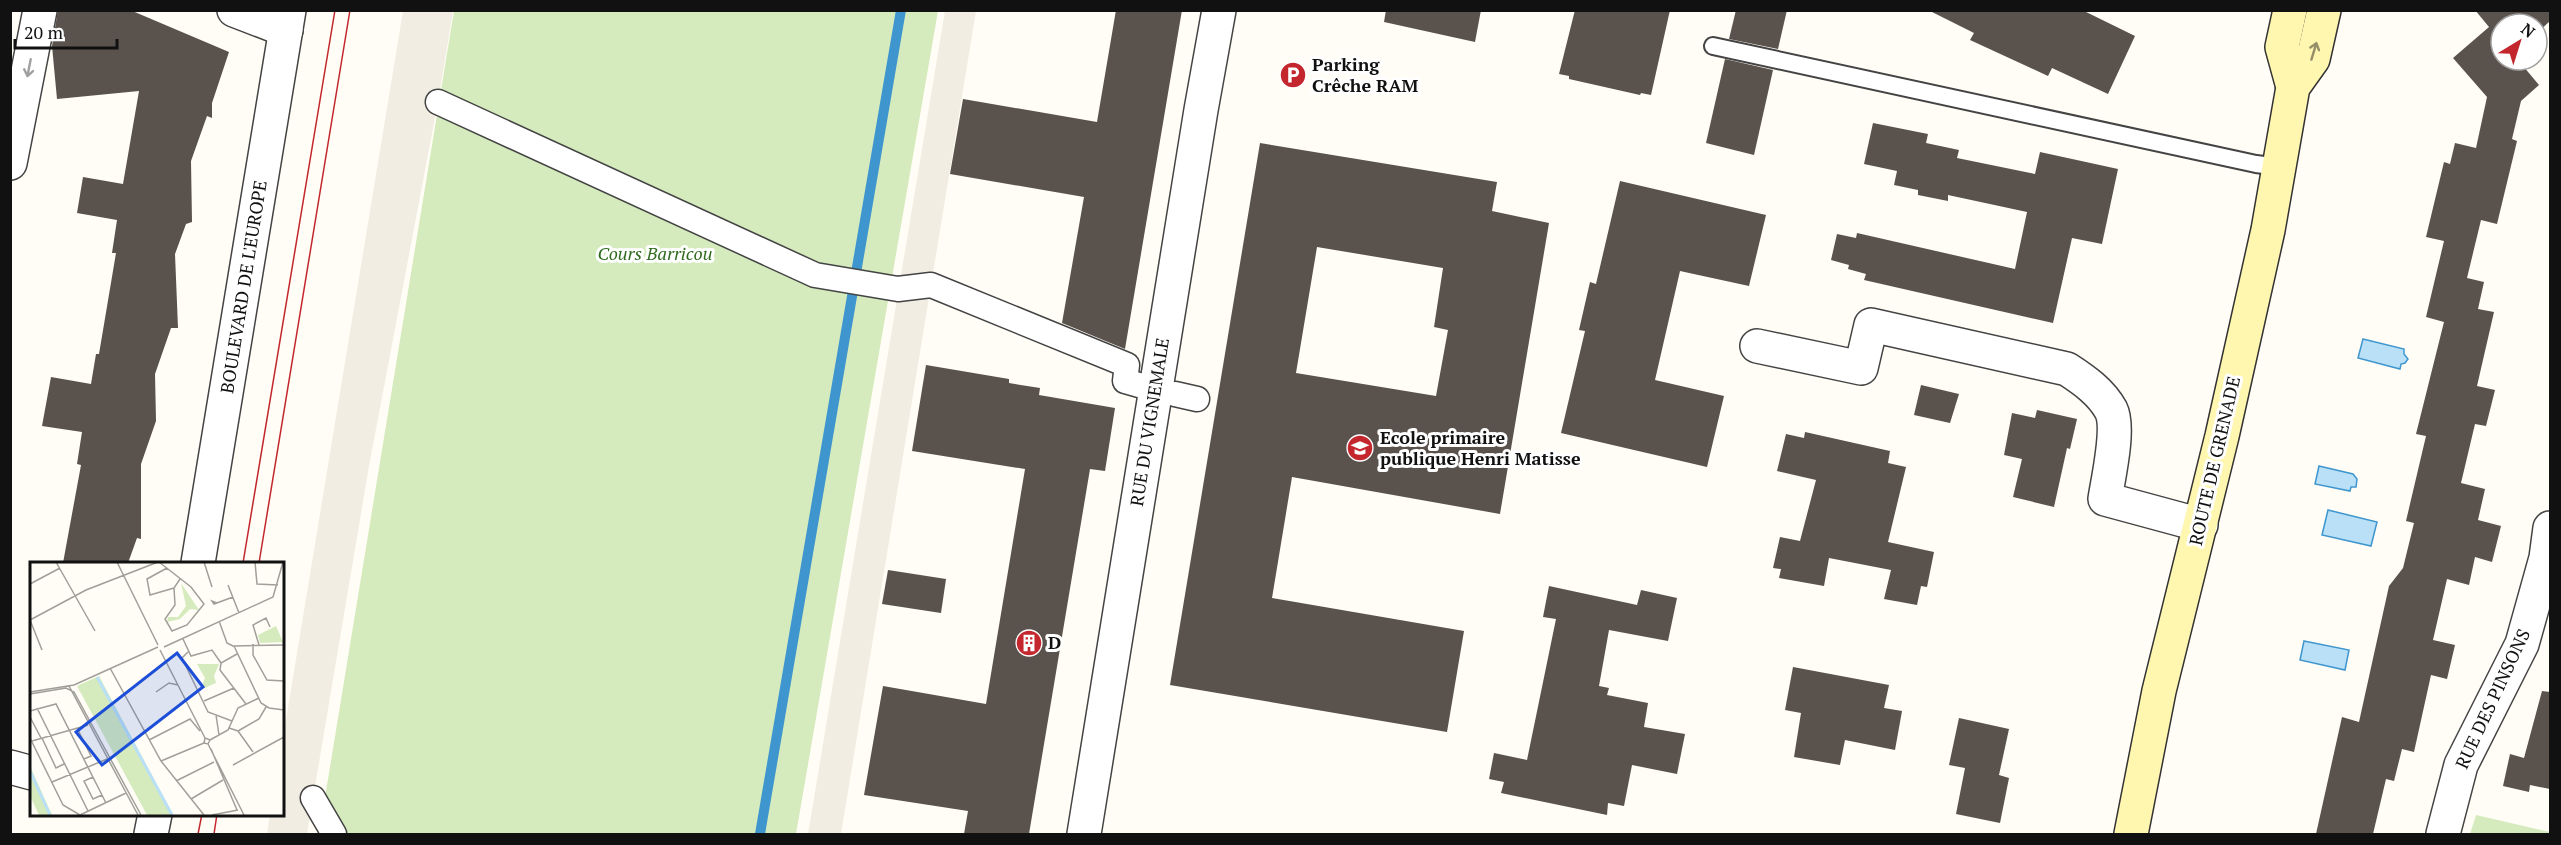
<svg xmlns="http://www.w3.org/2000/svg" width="2561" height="845" font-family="'PT Serif',serif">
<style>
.green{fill:#d5ebbd}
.plaza{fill:#f1ede2}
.water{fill:#b9e0f7;stroke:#3f96cf;stroke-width:1.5}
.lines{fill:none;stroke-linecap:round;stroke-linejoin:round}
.stream{stroke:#3f96cf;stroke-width:10}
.building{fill:#5a524d;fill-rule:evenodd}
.service-casing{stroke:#444;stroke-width:20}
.pedestrian-casing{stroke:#444;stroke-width:27}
.minor-casing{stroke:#444;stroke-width:36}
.secondary-casing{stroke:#333;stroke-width:36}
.service{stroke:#fff;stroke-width:16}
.pedestrian{stroke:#fff;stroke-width:24}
.minor{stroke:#fff;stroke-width:33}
.secondary{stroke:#fff6b0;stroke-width:33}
.tram{stroke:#c4262e;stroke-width:1.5}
.oneway{stroke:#948f68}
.oneway2{stroke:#a0a0a0}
.labels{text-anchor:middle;stroke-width:6;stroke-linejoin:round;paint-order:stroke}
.poi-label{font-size:18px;font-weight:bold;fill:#111;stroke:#fff;text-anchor:start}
.park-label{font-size:18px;font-style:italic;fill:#2f6b1f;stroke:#fff}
.street-label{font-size:18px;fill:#111;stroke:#fff}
.inset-river{fill:none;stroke:#b9e0f7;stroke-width:3}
.inset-road{fill:none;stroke:#a09f9a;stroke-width:1.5}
.view{fill:#1d4ed8;fill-opacity:0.15;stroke:#1d4ed8;stroke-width:3}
.inset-edge{fill:none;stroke:#111;stroke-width:3}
</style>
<rect width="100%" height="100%" fill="#fffdf5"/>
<g class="green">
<path d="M454,11H938L796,834H319Z"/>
<path d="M2476,815L2550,832V834H2470Z"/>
</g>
<g class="plaza">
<path d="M403,11H453L438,102L369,466L307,834H267L270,814H282V744Z"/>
<path d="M945,11H976L841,834H808Z"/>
</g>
<g class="water">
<path d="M2363,339L2404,349V354L2408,359L2405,363L2401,364L2400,369L2358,358Z"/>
<path d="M2319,466L2353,474L2357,479L2356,487H2351L2350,491L2315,484Z"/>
<path d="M2328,510L2377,522L2371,546L2322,535Z"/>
<path d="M2304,641L2349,650L2345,670L2300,660Z"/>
</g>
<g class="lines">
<path class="stream" d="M760,834L901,10"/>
</g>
<g class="building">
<path d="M58,10H130L229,52L212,103V118L207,116L191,161L192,222L186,224L175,254L178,328H171L155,374L156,421L141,464V539L137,538L128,563H63L81,465L77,464L82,432L42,426L51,377L91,384L96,354H99L116,253H112L117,220L77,213L83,177L123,184L139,91L57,99L52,46Z"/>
<path d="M1116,10H1182L1125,349L1062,323L1084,197L950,174L963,99L1097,122Z"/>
<path d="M1386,10H1481L1475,42L1384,22Z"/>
<path d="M1575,10H1670L1651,95L1641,93L1640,95L1569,79V76L1559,74Z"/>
<path d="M1736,10H1787L1778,49L1729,39Z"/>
<path d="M1928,10H2082L2135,36L2108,94L2052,68L2048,76L1970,40L1974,33Z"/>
<path d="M2475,10H2550V21L2537,33V24H2501V60H2518L2539,85L2521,101L2512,139L2517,141L2497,224L2481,220L2467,278L2484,282L2478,309L2494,312L2477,386L2495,390L2486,426L2475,424L2461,483L2485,489L2478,520L2501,526L2492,562L2475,557L2469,585L2447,579L2433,640L2455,645L2447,679L2431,675L2414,752L2402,749L2394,781L2386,779L2373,834H2316L2342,717L2359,722L2389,586L2403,568L2414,523L2406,521L2426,436L2416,434L2444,322L2426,317L2444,241L2426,237L2444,162L2450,164L2455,143L2476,148L2487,97L2453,58L2489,27Z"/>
<path d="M1725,59L1773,70L1754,155L1706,143Z"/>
<path d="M1873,123L1928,134L1926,143L1959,150L1957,158L2035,174L2040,152L2118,169L2102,244L2072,238L2053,323L1864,280L1866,274L1848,269L1849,265L1831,260L1837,234L1856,238L1857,233L2015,269L2027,212L1948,195V201L1918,195V190L1894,185L1897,171L1864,164Z"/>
<path d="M1260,143L1497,182L1492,211L1549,223L1500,514L1292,477L1272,598L1464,631L1447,732L1170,685ZM1317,247L1443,268L1434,327L1448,330L1436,396L1296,373Z"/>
<path d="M1620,181L1766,215L1749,286L1680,271L1655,380L1724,396L1707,467L1561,433L1585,331L1579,330L1590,282L1596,284Z"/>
<path d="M926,365L1009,379V383L1040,388L1039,395L1115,408L1105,471L1090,469L1029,834H964L968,811L864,795L883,686L986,704L1025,469L912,451Z"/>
<path d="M1921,385L1959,394L1950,423L1914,415Z"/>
<path d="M2037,410L2077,419L2070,449L2067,448L2054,507L2013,497L2022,459L2004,455L2012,413L2035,418Z"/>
<path d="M1805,432L1890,451L1888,463L1906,467L1888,542L1934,552L1927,587L1921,586L1917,605L1884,599L1891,570L1829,558L1824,586L1779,578L1781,569L1773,568L1780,537L1800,541L1816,480L1777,471L1786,434L1804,438Z"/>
<path d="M888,570L946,579L941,613L882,604Z"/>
<path d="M1549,586L1637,605L1641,590L1677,598L1668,641L1609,630L1599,686L1609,688L1607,695L1648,703L1644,727L1685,734L1677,774L1632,765L1624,806L1608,803L1607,815L1501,793L1504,782L1489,779L1494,753L1527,760L1556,619L1543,617Z"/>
<path d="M1793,667L1889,685L1884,708L1902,711L1895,750L1845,740L1840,765L1794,757L1801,713L1785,710Z"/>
<path d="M2542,691L2550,692V789L2530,785L2529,792L2503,786L2510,754L2524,758Z"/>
<path d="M1959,718L2009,729L1999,775L2009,778L2000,823L1956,814L1965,768L1949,765Z"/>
</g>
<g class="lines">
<defs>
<path id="service" d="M1713,46L2256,164L2280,167"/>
<g id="pedestrian">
<path d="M438,102L815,275L898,289L931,285L1127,365L1125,381L1146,387"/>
<path d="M1175,394L1197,399"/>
<path d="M313,798L334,834"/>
</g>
<g id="minor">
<path d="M234,10L286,30"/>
<path d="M10,163L40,10"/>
<path d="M1757,346L1861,368L1871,325L2067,369C2084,380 2101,392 2111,410C2120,428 2108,479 2105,499L2201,525"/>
<path d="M198,563L289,10"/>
<path d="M10,767L32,773"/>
<path d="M151,834L155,814"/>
<path d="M1084,834L1201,110L1219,10"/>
<path d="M2443,834L2461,765L2522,644L2546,558L2550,528"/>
</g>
<g id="secondary">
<path d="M2290,10L2282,47L2293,87"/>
<path d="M2131,834L2159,691L2222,436L2268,230L2293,87L2313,59L2324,10"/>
</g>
</defs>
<use href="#service" class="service-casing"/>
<use href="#pedestrian" class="pedestrian-casing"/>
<use href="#minor" class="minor-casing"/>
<use href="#secondary" class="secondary-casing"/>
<use href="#service" class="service"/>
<use href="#pedestrian" class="pedestrian"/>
<use href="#minor" class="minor"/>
<use href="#secondary" class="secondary"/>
<g class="tram">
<path d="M243,563L335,10"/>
<path d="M259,563L350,10"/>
<path d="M198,834L202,814"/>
<path d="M214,834L217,814"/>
</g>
</g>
<defs><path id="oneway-shaft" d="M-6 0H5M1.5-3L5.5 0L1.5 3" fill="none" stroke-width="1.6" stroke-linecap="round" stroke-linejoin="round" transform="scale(1.5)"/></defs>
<use class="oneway" href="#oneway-shaft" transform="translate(2314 51) rotate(-73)"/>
<use class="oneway2" href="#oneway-shaft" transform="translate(29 68) rotate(101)"/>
<defs>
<symbol id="parking-disc" viewBox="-11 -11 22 22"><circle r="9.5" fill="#c4262e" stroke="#fff"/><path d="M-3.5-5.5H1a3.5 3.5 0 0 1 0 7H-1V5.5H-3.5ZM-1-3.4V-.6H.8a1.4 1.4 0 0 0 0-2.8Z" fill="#fff"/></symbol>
<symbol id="school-disc" viewBox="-11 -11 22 22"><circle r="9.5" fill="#c4262e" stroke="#fff"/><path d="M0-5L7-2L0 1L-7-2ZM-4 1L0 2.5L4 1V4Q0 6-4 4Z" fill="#fff"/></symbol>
<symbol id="building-disc" viewBox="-11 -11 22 22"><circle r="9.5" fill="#c4262e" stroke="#fff"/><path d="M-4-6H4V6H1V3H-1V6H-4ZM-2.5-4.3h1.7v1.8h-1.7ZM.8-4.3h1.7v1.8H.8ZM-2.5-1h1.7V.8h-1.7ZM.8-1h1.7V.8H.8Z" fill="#fff"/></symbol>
</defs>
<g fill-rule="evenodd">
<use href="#parking-disc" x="1278" y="60" width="30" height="30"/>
<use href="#school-disc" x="1345" y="433" width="30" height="30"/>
<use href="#building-disc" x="1014" y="628" width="30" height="30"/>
</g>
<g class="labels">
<g class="poi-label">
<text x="1312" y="71">Parking<tspan x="1312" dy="21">Crêche RAM</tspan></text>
<text x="1380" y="444">Ecole primaire<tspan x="1380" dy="21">publique Henri Matisse</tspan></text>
<text x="1048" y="649">D</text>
</g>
<g class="park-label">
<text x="655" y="260">Cours Barricou</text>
</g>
<g class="street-label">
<text transform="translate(244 287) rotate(-81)" y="6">BOULEVARD DE L'EUROPE</text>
<text transform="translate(1150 422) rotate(-81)" y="6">RUE DU VIGNEMALE</text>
<text transform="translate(2215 461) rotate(-77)" y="6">ROUTE DE GRENADE</text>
<text transform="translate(2493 699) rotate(-65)" y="6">RUE DES PINSONS</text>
</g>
</g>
<g transform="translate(30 562)">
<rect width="254" height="254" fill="#fffdf5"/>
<path d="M151,21L169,48L160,47L150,57L137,60L138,55H148L156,44ZM246,64L253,80L230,81L228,73ZM163,95L167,102H189L184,114L186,121L170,128L175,116ZM69,114L116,202L143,253H117L47,124ZM0,204L22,253H9L0,234Z" fill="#d5ebbd"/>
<path class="inset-river" d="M67,115L142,253M0,209L20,253"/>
<path class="inset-road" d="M26,0L65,69M87,0L128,83M129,0L161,25L174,42L157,63L142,69L135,57L145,43L144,26L150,17M174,0L182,25M225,0L227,22L248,23M137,6L117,17L120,33L144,26M0,22L30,6M198,23L209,51M187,41L182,39L184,42L203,35M0,58L56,28L128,0M0,58L12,88M189,59L197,81L205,85M153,77L161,94L182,88L191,101M223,82V93L237,118L254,119M229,83L223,63L236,56L240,65M204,84L231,141L239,146L254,148M204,84L254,83M134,85L243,35L253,0M130,88L175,176L180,178L178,182L174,181L175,176M158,90L152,96L178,150L202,159M207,92L191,101L190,108L216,142M80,106L131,199L174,253M39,124L108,253M0,130L44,123L128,85M126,130L139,121L148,123M0,132L36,126L44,130L111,253M174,139L204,126M7,146L58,249M0,149L26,142L76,241M186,153L189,173M0,155L11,176M47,166L61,194L54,197M199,166L208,169L223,190M208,169L229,157L236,145M0,176L33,243L50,253M12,176L26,206L34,202M119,178L160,157L170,169M180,178L198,168L208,146L229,136M2,179L58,163M178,182L214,253M181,187L207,248M131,199L174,181M203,203L254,175M63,215L54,219L63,237L72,233M146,219L184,200M22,220L77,197M161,237L193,218M50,253L96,231M182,253L208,248"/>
<path class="view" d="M147,91L173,125L72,203L46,170Z"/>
<rect width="254" height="254" class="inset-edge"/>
</g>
<rect width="2561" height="845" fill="none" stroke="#111111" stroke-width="24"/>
<g transform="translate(2519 42) rotate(38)"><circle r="28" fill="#ffffff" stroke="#a0a0a0" stroke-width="1.5"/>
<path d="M0-4.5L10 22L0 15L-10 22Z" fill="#c4262e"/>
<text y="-9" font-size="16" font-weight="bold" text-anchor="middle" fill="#111111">N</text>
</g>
<path d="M15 39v9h102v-9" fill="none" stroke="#111111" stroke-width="3"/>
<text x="24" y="39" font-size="18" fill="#111111" stroke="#ffffff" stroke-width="4.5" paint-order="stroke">20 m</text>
</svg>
